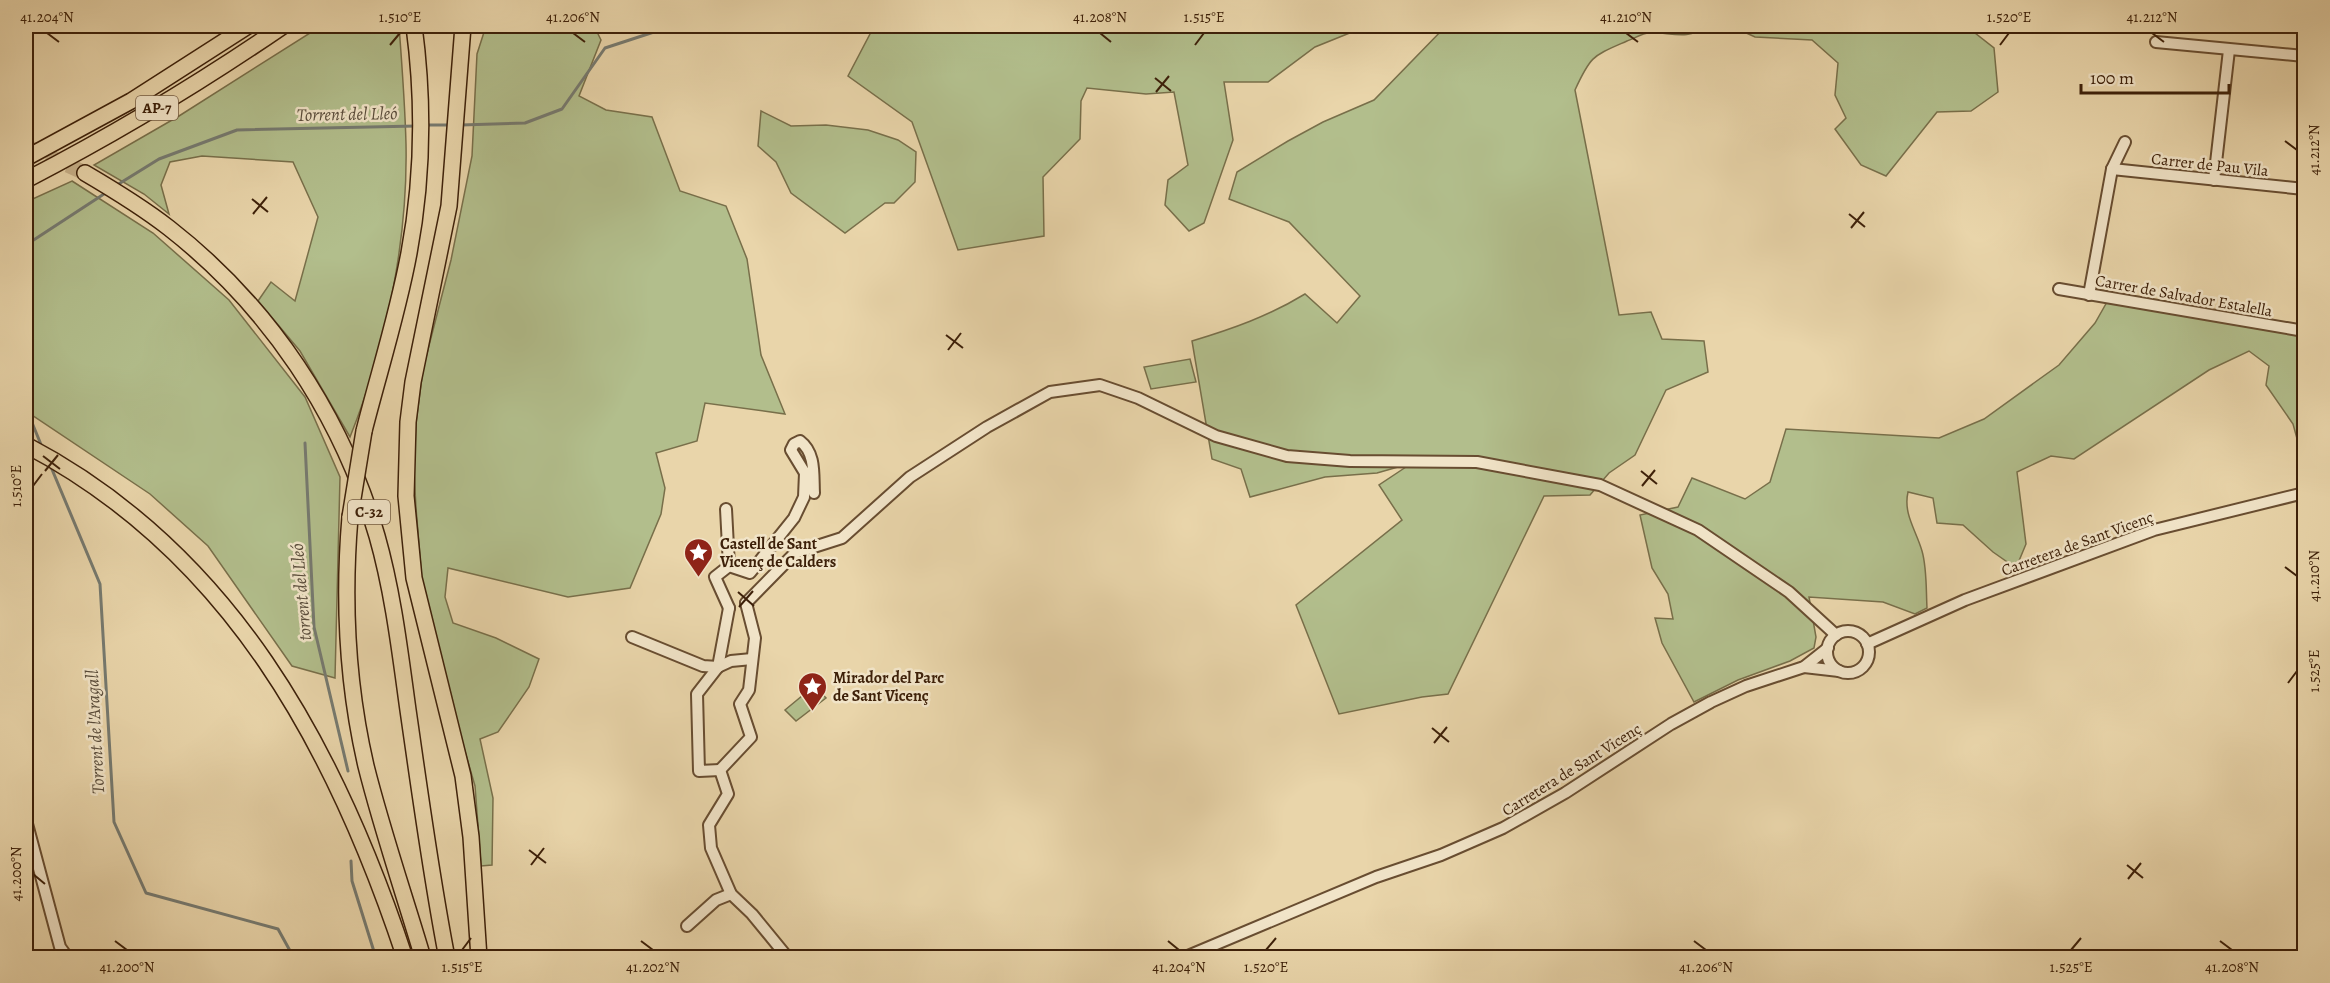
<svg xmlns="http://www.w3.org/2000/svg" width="2330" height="983" font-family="Alegreya,serif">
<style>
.green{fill:#b2be8c;stroke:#786f4a;stroke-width:1.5}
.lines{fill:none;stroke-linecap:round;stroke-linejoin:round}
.stream{stroke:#767a70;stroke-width:3}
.highway-tunnel{stroke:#c7b18a;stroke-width:15;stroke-dasharray:15 8;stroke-linecap:butt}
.minor-casing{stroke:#684d31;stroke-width:14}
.highway-casing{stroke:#3d2009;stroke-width:18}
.minor{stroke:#f1e4c8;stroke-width:10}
.highway{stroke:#e9d5aa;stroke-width:15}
.highway-bridge-casing{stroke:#3d2009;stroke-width:18;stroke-linecap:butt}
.highway-bridge{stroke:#e9d5aa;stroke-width:15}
.ticks{fill:none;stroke:#3d2009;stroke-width:2}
.labels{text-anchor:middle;stroke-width:5;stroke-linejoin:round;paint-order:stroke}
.shield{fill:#f1e4c8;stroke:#735b42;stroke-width:1.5}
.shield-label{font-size:15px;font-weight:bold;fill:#3d2009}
.street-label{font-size:16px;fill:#3d2009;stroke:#f1e4c8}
.poi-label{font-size:16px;font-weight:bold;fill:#3d2009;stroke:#f1e4c8;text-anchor:start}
.water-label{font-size:18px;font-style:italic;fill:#5a4d3c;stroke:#f1e4c8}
.neatline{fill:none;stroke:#3d2009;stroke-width:2}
.ticks-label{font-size:15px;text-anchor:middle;fill:#3d2009}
</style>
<rect width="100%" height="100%" fill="#e9d5aa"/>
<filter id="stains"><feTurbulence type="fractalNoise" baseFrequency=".00333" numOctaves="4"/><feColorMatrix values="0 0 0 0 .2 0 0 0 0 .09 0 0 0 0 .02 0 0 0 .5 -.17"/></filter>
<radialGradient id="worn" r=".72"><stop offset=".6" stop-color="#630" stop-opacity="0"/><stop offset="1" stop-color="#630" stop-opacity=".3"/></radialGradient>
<g class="green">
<path d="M321,26H399C402,65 405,104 406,144C408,241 386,347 350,437L300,351L258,301L271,282L295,301L318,217L293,162L202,156L170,162L161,185L169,214L144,194L94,165L179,116Z"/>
<path d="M486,26H594L601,40L579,96L606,110L652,117L680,191L726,206L747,259L761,355L785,414L705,403L697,441L656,453L665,488L661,514L630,588L568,597L448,568L445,597L453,623L496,638L539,659L529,687L498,732L480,739L493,798L492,865L481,866L475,786L440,665L423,593L416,508L414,471L416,423L423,369L451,260L472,156L477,54Z"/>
<path d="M867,26H1367L1315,47L1268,82H1224L1233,140L1204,223L1189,231L1165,205L1168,180L1188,165L1174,92L1146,94L1087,88L1081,101L1080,139L1043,177L1044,236L958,250L912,122L848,76L871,32Z"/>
<path d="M1446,26H1703C1690,42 1666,31 1649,33C1642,33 1634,39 1627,41C1593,56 1591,55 1575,90L1619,315L1651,312L1662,339L1704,341L1708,372L1666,390L1635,455L1609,473L1590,495L1544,496L1448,694L1422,697L1339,714L1296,605L1402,520L1379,485L1412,463L1377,473L1325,477L1250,497L1241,469L1212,459L1192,341C1232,329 1269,316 1305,294L1337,323L1360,296L1289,222L1229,199L1237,172L1288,141L1323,122L1374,100Z"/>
<path d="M1731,26H1966L1994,48L1998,92L1971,111L1937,112L1886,176L1861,165L1835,129L1846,118L1835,95L1838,63L1812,40L1755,37Z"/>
<path d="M761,111L791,126L826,125L868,130L898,140L916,152L915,182L894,203H885L845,233L791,193L776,162L758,146Z"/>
<path d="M72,181L153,233L229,300L305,397L340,477L335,678L292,666L208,546L150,494L26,411V202Z"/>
<path d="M2107,302L2304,333L2302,349H2304V464L2293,424L2266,385L2269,366L2249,351L2209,370L2074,459L2051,456L2017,472L2026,544L2016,568L1993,552L1963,525L1937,523L1933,498L1908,492C1903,514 1916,530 1922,551C1927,568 1926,590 1927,608L1915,614L1883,602L1809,597L1816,637L1814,648L1790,661L1738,680L1694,702L1662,643L1655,618L1673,619L1668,594L1652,568L1640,515L1678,507L1692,478L1745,499L1770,482L1786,429L1939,438L1984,419L2059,365L2095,323Z"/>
<path d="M1190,359L1196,382L1151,389L1144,367Z"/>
<path d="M814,686L826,698L796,721L785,710Z"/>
<path d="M26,709C36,738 28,765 28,794C28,816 33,833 26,855Z"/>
</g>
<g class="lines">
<g class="stream">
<path d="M425,125H452"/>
<path d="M461,125L525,123L562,109L605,48L657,31L658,26"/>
<path d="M117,185L159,159L237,130L416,126"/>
<path d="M26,245L107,192"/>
<path d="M26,408L42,447"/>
<path d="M305,443L314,627L348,771"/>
<path d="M51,467L100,584L114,822L146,893L278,929L294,958"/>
<path d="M351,861L352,881L376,958"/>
</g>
<path class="highway-tunnel" d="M26,146L85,173"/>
<defs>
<g id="minor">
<path d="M2156,42L2304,56"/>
<path d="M2112,169L2304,189"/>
<path d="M2214,180L2229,50"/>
<path d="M2059,289L2304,331"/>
<path d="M2089,295L2112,169L2125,142"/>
<path d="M726,509L729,566"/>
<path d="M729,566L750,573L794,518L804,497L805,473L791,450L794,444L800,441C816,453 813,475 814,493"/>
<path d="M729,566L715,577L729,608"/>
<path d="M746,603L795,553L842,538L910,477L987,427L1050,392L1100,385L1138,398L1216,436L1287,456L1350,461L1477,462L1600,485L1698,530L1789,592L1836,635"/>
<circle cx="1848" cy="652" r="21"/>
<path d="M632,637L703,666L718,667"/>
<path d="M1867,644L1965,600L2154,530L2304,493"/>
<path d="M718,667L731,661L752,659"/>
<path d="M1804,667L1839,671"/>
<path d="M720,770L728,794L709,825L711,848L731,894L752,914L788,958"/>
<path d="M720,770L699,771L697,694L718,667L729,608"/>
<path d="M720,770L751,737L740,704L749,690L755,638L746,603"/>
<path d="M26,820L60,947L68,958"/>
<path d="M687,926L716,900L731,894"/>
<path d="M1183,958L1376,877L1441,855L1503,828L1565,793L1671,724L1711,702L1746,686L1804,667L1828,648"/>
</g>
<g id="highway">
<path d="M463,26L449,206L413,382L408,422L406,496L414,578L463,776L471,837L479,958"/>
<path d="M26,158L131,101L248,26"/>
<path d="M85,173C114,190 142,207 169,228C269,306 341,414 377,536C393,592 400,652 408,710C420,793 431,876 447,958"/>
<path d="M26,180C115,134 200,83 283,26"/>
<path d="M364,431C379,372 398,313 409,253C423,178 424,101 414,26"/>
<path d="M26,445C230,552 335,746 405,958"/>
<path d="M350,517C343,600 347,684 366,766C382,830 404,894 423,958"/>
</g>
</defs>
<use href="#minor" class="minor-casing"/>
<use href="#highway" class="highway-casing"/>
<use href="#minor" class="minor"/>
<use href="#highway" class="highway"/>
<defs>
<path id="highway-bridge" d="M350,517L364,431"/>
</defs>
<use href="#highway-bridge" class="highway-bridge-casing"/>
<use href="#highway-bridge" class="highway-bridge"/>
</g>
<path class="ticks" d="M47,33L59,42M573,33L585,42M1100,33L1111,42M1626,33L1638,42M2152,33L2164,42M390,45L400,33M1195,45L1204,33M2000,45L2009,33M1155,78L1171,91M1156,92L1169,76M2285,141L2297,150M252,199L268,212M253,214L267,197M1849,214L1865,227M1851,228L1864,212M946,335L963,348M948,350L961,333M43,456L60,469M45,471L58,455M1641,471L1657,484M33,486L42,474M1642,486L1655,470M2285,567L2297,576M738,592L754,606M739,607L753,591M2288,683L2297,671M1432,728L1449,742M1434,743L1447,727M529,850L546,863M531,865L544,848M2127,865L2143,878M33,874L45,884M2128,879L2141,863M115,941L127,950M641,941L653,950M1168,941L1179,950M1694,941L1706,950M2220,941L2232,950M462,950L471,938M1266,950L1276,938M2071,950L2081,938"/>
<defs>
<symbol id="sight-pin" viewBox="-11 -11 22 30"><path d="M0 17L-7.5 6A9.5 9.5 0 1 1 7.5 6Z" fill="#8f2418" stroke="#f1e4c8"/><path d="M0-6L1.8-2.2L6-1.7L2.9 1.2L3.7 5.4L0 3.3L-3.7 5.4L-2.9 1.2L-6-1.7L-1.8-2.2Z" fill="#fff"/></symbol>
</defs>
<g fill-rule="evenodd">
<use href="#sight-pin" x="682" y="536" width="33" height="45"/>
<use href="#sight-pin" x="796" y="670" width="33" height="45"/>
</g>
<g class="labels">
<g class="shield">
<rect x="136" y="96" width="42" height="24" rx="4.5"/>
<rect x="348" y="500" width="42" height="24" rx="4.5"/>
</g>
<g class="shield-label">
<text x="157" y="113">AP-7</text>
<text x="369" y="517">C-32</text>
</g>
<g class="street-label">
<text transform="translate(2210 164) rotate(6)" y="6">Carrer de Pau Vila</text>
<text transform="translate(2184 295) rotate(10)" y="6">Carrer de Salvador Estalella</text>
<text transform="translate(2077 543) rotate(-20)" y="6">Carretera de Sant Vicenç</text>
<text transform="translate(1571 769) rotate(-32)" y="6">Carretera de Sant Vicenç</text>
</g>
<g class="poi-label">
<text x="720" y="549">Castell de Sant<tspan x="720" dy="18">Vicenç de Calders</tspan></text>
<text x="833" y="683">Mirador del Parc<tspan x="833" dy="18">de Sant Vicenç</tspan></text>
</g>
<g class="water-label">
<text transform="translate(347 114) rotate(-1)" y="6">Torrent del Lleó</text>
<text transform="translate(301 592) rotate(-95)" y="6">torrent del Lleó</text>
<text transform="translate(95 732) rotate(-93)" y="6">Torrent de l'Aragall</text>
</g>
</g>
<rect width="2330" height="983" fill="none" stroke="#e9d5aa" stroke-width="66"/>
<path d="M2081 84v9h148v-9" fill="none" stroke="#3d2009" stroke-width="3"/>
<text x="2090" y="84" font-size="18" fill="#3d2009" stroke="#f1e4c8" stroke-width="4.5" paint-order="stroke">100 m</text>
<rect x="33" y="33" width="2264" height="917" class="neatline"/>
<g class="ticks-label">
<text x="47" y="22">41.204°N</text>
<text x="400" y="22">1.510°E</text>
<text x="573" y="22">41.206°N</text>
<text x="1100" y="22">41.208°N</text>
<text x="1204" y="22">1.515°E</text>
<text x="1626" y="22">41.210°N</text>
<text x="2009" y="22">1.520°E</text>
<text x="2152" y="22">41.212°N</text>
<text transform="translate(2314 150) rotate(-90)" y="5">41.212°N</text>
<text transform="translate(16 486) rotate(-90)" y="5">1.510°E</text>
<text transform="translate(2314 576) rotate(-90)" y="5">41.210°N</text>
<text transform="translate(2314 671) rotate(-90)" y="5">1.525°E</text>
<text transform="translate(16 874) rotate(-90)" y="5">41.200°N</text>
<text x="127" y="972">41.200°N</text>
<text x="462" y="972">1.515°E</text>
<text x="653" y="972">41.202°N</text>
<text x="1179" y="972">41.204°N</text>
<text x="1266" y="972">1.520°E</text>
<text x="1706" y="972">41.206°N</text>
<text x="2071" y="972">1.525°E</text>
<text x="2232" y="972">41.208°N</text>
</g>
<rect width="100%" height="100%" filter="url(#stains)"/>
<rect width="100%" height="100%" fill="url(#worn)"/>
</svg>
